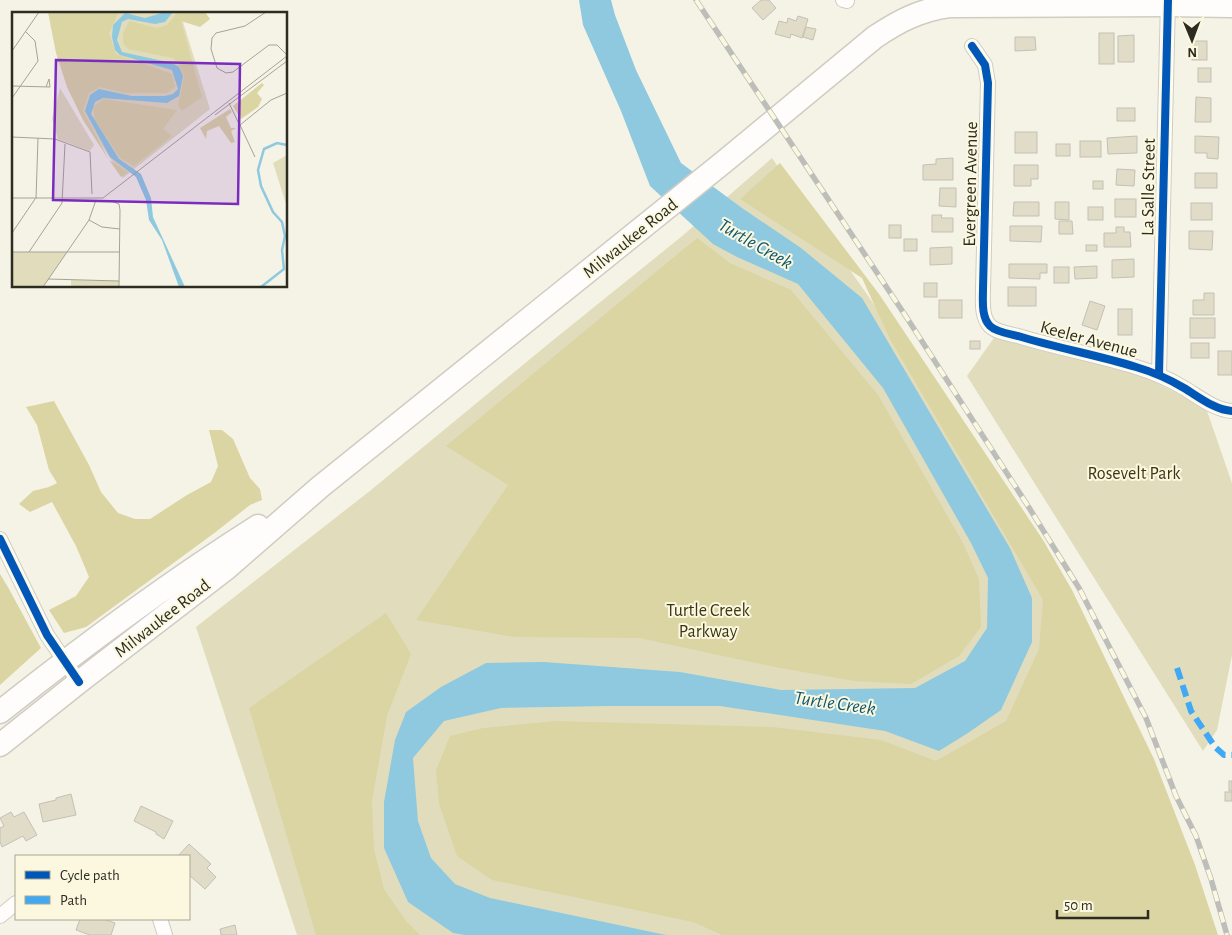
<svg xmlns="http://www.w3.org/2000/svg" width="1232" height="935" font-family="'Alegreya Sans',sans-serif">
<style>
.green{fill:#e1ddbc}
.forest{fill:#dbd4a3}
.water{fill:#8ec9e0}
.building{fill:#e0dcc7;stroke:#c3c1b6}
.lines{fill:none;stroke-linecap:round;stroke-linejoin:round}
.street-casing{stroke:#cfcdc2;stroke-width:16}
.primary-casing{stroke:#cfcdc2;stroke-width:25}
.street{stroke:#fefdfb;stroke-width:14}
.primary{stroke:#fefdfb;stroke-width:22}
.rail-casing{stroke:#bdbdba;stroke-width:5.5}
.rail{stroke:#fbf8df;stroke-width:4;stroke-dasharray:11;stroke-linecap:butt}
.quiet{stroke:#3fa9f5;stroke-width:6;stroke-dasharray:12 6;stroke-linecap:butt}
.cycleway-casing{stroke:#fbf8df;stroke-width:11}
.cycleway{stroke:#0057b8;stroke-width:8}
.labels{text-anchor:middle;stroke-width:4;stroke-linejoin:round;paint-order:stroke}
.street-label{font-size:18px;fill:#2d2c23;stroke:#fbf8df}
.park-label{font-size:18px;fill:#3b3614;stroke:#fbf8df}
.water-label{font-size:19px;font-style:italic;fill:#0e556f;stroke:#fbf8df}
.inset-river{fill:none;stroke:#8ec9e0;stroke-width:2.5}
.inset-road{fill:none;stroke:#a5a397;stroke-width:1}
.view{fill:#7b2cbf;fill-opacity:0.15;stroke:#7b2cbf;stroke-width:2.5}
.inset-edge{fill:none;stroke:#2d2c23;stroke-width:2.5}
</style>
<rect width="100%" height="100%" fill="#f5f3e5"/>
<g class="green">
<path d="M772,158L942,402L1051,575L1168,935H297L196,627L371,490L552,341L681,237Z"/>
<path d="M996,335L1141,375L1206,408L1232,483V655L1217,730L1203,751L967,376Z"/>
</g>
<g class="forest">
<path d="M780,163L879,294L1043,540L1072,590L1154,759L1195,865L1218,935H722L693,922L492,880L457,856L439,804L436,770L450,736L483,728L556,721L773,727L881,740L936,761L1006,721L1039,649L1043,600L890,339L862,278L740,199Z"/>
<path d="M697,238L730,263L791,290L878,395L963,543L979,579L981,627L959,656L911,684L854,681L775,667L639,638L515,637L416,620L508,485L446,446Z"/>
<path d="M54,401L89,465L101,492L118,513L135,519H150L187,495L211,482L218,466L209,430H222L233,439L250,478L260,489L262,500L250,505L213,534L86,627L64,633L49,610L76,596L89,577L76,546L52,502L30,512L19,504L33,491L49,487L57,483L49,470L37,425L26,407Z"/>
<path d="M0,574L9,589L41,648L0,685Z"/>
<path d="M386,613L411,654L387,716L372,801L374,849L384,889L406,921L420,935H316L249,708Z"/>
</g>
<path class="water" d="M579,0H611L615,15L636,70L681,163L742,208L801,248L862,298L1010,548L1032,598V642L1001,710L968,733L939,751L885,731L720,706H609L501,708L444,721L413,758L418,821L431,858L455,884L490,898L666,935H465L453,933L408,902L384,848V802L395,740L406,712L441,687L486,663L544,662L680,672L781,690L915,688L965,661L987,628L988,578L971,543L883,388L798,284L737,257L713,244L650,186L621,111L583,25Z"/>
<g class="building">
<path d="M761,0H769L776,8L763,20L752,8Z"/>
<path d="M798,16L808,19L802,38L791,34L790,38L775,34L779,21L787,23L788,18L796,21Z"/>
<path d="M806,27L816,29L813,40L803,37Z"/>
<rect x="1099" y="33" width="15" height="31"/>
<path d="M1134,35V62H1118V36Z"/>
<path d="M1015,37H1035L1036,50L1015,51Z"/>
<rect x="1192" y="41" width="15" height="19"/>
<rect x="1198" y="68" width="13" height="14"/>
<path d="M1196,97L1211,98V122H1195Z"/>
<rect x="1117" y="108" width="18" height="13"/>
<rect x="1015" y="132" width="22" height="21"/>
<path d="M1137,136V153L1108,154L1107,138Z"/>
<path d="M1195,136L1219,137L1218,159L1207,158V153H1195Z"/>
<rect x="1080" y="141" width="21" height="16"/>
<rect x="1056" y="144" width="14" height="12"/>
<path d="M953,158V180H923V165L936,164V159Z"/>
<path d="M1014,165H1038V179H1031V186H1014Z"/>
<path d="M1117,169L1135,170L1134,186L1116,185Z"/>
<rect x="1195" y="173" width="22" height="15"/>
<rect x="1093" y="181" width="10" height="8"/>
<path d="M940,188H956V207L939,206Z"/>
<rect x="1115" y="199" width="21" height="18"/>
<path d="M1014,202H1039V216H1013Z"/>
<path d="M1055,202H1069V220L1055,219Z"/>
<rect x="1191" y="203" width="21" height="17"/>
<rect x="1088" y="207" width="15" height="13"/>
<path d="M932,215H942L941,218H953V232H932Z"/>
<path d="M1059,221H1072L1073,234H1059Z"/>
<rect x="889" y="225" width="12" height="13"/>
<path d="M1010,226H1042L1041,242L1010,241Z"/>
<path d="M1116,227H1124V232H1130L1131,247H1104V233H1116Z"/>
<path d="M1189,231H1213L1212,250L1189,249Z"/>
<rect x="904" y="239" width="13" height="12"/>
<rect x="1086" y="245" width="11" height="6"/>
<path d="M952,247V264L930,265V248Z"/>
<path d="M1134,259V277L1112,278V260Z"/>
<path d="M1009,264H1047V273H1040V279L1009,278Z"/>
<path d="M1097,266V278L1075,279L1074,267Z"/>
<rect x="1054" y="267" width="15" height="16"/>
<rect x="924" y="283" width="13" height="14"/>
<rect x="1008" y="287" width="28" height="19"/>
<path d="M1204,293H1214V315H1193V300H1204Z"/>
<rect x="939" y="300" width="23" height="18"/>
<path d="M1090,301L1105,306L1097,330L1082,325Z"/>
<rect x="1118" y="309" width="14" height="26"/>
<rect x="1190" y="318" width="25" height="20"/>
<rect x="970" y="341" width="10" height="8"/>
<rect x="1191" y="343" width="18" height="15"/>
<rect x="1218" y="351" width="14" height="24"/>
<rect x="1229" y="781" width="3" height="10"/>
<rect x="1225" y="792" width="7" height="9"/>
<path d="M71,794L76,815L43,822L39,804L56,800V798Z"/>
<path d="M141,806L173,821L164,839L156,834V832L134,821Z"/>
<path d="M11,812L14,817L24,812L37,835L26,841L23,836L2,847L0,842V828L4,826L0,818Z"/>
<path d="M189,844L211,864L207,868L216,877L205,889L189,875V856H178Z"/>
<path d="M80,919H104L115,923L111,935H90L76,930Z"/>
<path d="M235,925L237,935H221L220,929Z"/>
</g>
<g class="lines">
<defs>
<g id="street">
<path d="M843,0L847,1"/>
<path d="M972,46L985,65L988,83L983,289C983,300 981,317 990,326C996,332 1010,334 1018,336C1057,348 1097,355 1136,367C1153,372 1169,379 1184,388C1199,397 1215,410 1232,411"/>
<path d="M1159,374L1168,0"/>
<path d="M0,539L47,635L79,682"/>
<path d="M0,916L16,903"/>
<path d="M160,919L165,935"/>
</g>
<g id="primary">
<path d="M0,712C83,646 168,583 258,526"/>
<path d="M0,745L79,682L227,568L320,487L725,161L875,37C899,21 920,10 949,6L1167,5L1232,6"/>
</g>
</defs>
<use href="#street" class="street-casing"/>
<use href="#primary" class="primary-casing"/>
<use href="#street" class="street"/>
<use href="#primary" class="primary"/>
<defs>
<path id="rail" d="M696,0L907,318L1028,506L1079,588L1146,718L1176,796L1196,836L1211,879L1227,935"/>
</defs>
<use href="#rail" class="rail-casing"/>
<use href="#rail" class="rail"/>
<path class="quiet" d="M1177,668L1191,711L1215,747L1224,755H1232"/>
<defs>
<g id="cycleway">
<path d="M972,46L985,65L988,83L983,289C983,300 981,317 990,326C996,332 1010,334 1018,336C1057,348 1097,355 1136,367C1153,372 1169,379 1184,388C1199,397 1215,410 1232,411"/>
<path d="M1159,374L1168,0"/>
<path d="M0,539L47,635L79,682"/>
</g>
</defs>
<use href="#cycleway" class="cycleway-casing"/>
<use href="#cycleway" class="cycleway"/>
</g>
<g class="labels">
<g class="street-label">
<text transform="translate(970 184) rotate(-89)" y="6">Evergreen Avenue</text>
<text transform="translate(1148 187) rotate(-89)" y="6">La Salle Street</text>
<text transform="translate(630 238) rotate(-39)" y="6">Milwaukee Road</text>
<text transform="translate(1089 339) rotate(15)" y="6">Keeler Avenue</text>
<text transform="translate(162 618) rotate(-38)" y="6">Milwaukee Road</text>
</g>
<g class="park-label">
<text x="1134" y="479">Rosevelt Park</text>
<text x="708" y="616">Turtle Creek<tspan x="708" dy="21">Parkway</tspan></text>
</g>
<g class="water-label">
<text transform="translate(756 243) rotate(30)" y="7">Turtle Creek</text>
<text transform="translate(835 702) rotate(8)" y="7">Turtle Creek</text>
</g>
</g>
<g transform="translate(12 12)">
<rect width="275" height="275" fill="#f5f3e5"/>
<path d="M109,0H190L171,10L198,97L111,166L70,103L54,2L99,5ZM48,76L82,133L78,139L46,127L40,107ZM275,143V195L261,151ZM0,240H55L31,275H0ZM59,268L107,269V275H59Z" fill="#e1ddbc"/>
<path d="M36,0H107L97,21L104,42L160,62L163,75L155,81H112L88,75L77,81L71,99L97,148L116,160L109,165L95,145L71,108L55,75L44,41ZM166,0H193L198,7L188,15L169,9L190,85L170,99L166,93L172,64L167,53L161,46L116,37L111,31V21L117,9L145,16L155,13ZM250,71L252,73L245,81L250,87L246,95L229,107L221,94ZM91,87L165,98L151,117L160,124L122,154L108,146L83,108L81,95ZM218,97L220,100L214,105L219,116H224L219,119L223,130L219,131L207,114L195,119L194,127L188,116Z" fill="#dbd4a3"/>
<path d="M153,0H161L153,10L143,12L116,7L110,10L105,28L110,40L160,51L167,55L171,64L167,84L155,91L91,86L83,90L79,102L107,147L129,162L139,186L141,205L173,275H167L150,228L137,208L134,188L124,165L98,145L73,99L78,83L87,77L120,84H153L161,82L166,77L160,58L108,43L103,38L100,25L101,13L113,1L133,6Z" fill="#8ec9e0"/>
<path class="inset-river" d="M249,275L272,257L270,238L273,224L270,210L261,200L249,174L246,158L252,137L265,131L275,133"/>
<path class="inset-road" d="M254,0L233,14L204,21L200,26L199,37L205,56L214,61L221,60L257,33H265L275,43M0,39L27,0M0,74L38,75L37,67L34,75M0,86L26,49L23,29L14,20M217,91L228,114M203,103L275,49M0,125L43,127L78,140L80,182M243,145L228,113L259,88L275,81M0,186H91L275,44M24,187L26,126M99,189L107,192L108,198L107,275M77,208L90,215L108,217M0,221L23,187M0,240H108M17,240L50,191L53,132M36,267L107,269M31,275L77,208L84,188"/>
<path class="view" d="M44,48L228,52L226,192L41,188Z"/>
<rect width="275" height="275" class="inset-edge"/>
</g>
<rect x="15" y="855" width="175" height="65" fill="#fbf8df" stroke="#a9a694"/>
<rect x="25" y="871" width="25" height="8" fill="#0057b8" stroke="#a9a694"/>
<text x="60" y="880" font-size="15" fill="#2d2c23">Cycle path</text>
<rect x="25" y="896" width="25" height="8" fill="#3fa9f5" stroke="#a9a694"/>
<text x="60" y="905" font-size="15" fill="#2d2c23">Path</text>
<g transform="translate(1192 40) rotate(179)" stroke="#fbf8df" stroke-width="4" paint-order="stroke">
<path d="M0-4L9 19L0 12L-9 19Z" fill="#2d2c23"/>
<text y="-8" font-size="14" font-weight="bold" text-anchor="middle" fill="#2d2c23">N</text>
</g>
<path d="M1057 910v8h91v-8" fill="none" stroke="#2d2c23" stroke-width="2.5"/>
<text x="1064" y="910" font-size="15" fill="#2d2c23" stroke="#fbf8df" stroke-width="4" paint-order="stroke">50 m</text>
</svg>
